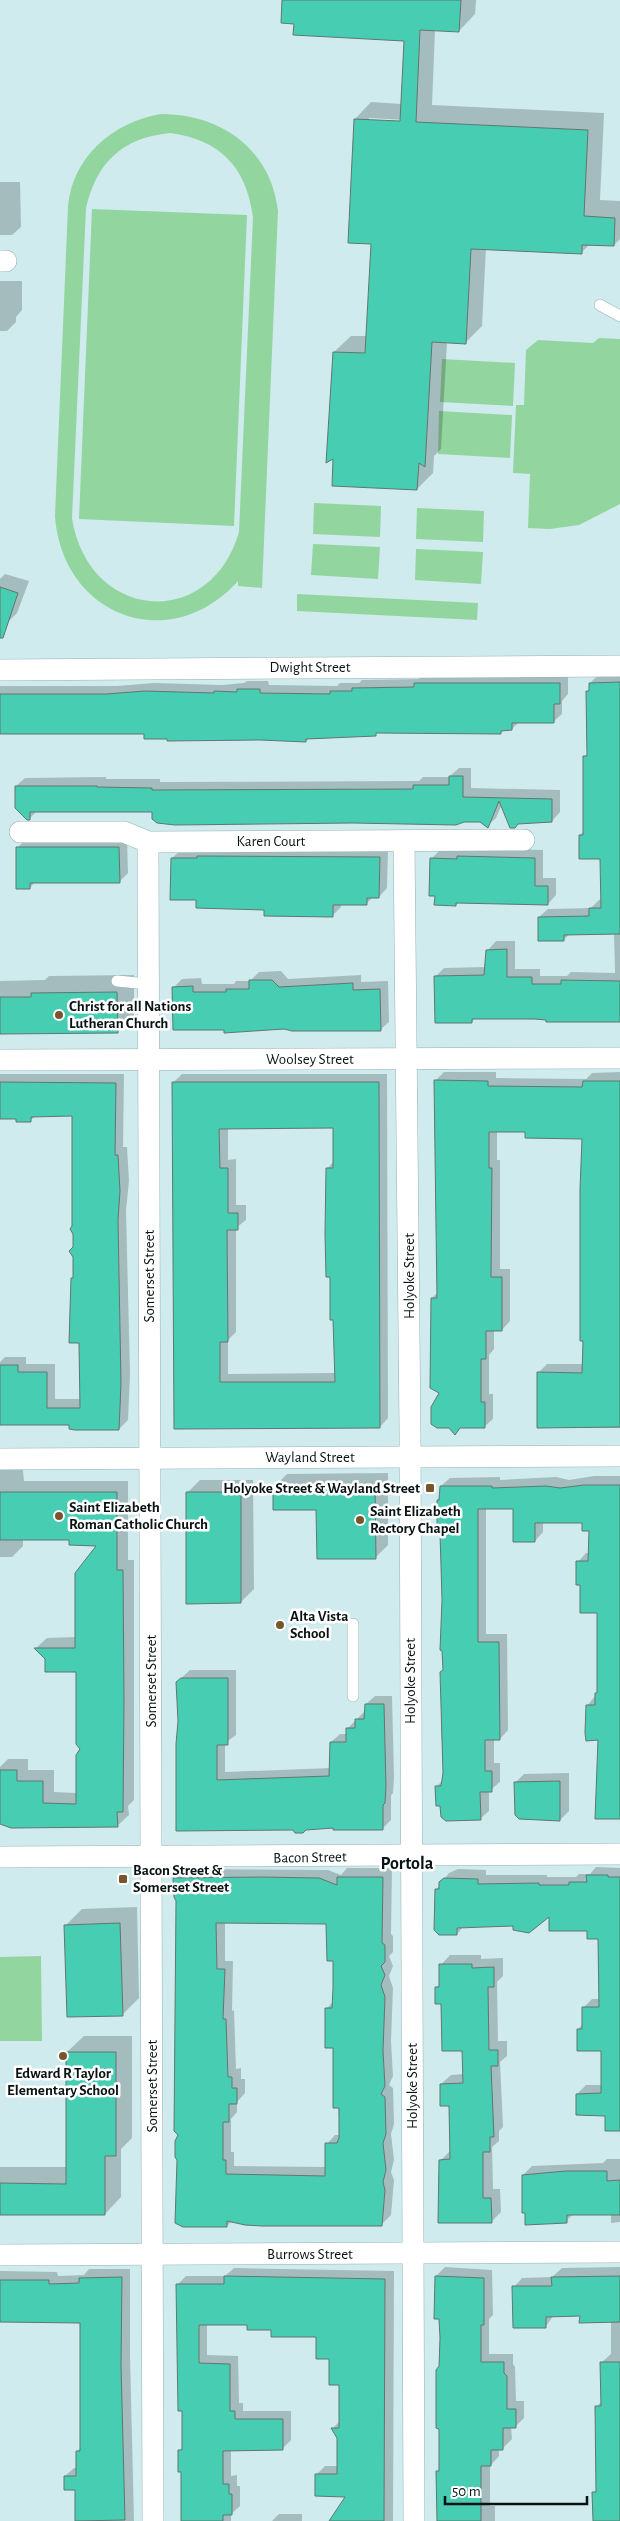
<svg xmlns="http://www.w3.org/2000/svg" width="620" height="2521" font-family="'Alegreya Sans',sans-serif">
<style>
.green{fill:#93d59f;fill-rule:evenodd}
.shadow{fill:#0003;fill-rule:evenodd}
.building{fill:#47cdb2;stroke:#607771;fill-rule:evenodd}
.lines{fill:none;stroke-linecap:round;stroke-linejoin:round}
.service-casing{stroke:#96b1b3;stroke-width:12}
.minor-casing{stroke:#96b1b3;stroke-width:22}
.service{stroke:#fff;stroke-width:11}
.minor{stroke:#fff;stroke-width:21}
.poi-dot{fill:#77552d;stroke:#fff;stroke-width:2}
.labels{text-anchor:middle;stroke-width:5;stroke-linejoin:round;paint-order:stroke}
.street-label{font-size:15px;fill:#091314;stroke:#fff}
.poi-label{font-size:15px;font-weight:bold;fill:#091314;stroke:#fff;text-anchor:start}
.quarter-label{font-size:18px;font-weight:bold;fill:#091314;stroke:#fff}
</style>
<rect width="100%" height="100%" fill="#cfebee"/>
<g class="green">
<path d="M161,114C221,114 271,149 278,211L262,588L238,586V581C170,657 62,616 55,516L68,207C72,157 113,122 161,114ZM170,133C221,140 246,167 253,217L239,532C210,632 88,621 72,518L86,208C97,162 122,138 170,133Z"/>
<path d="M92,209L247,215L234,526L79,519Z"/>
<path d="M599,338L620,339V504L579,525L550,529L528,528L530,474L513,473L516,405H524L526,350L538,340L593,343Z"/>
<path d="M442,359L515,363L513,406L440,402Z"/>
<path d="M439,411L512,415L510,458L438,454Z"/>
<path d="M314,503L381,506L380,537L313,534Z"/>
<path d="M417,508L484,511L483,542L416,539Z"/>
<path d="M313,544L380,547L378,579L311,575Z"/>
<path d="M416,549L483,552L481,584L415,580Z"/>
<path d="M297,594L478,603L477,620L297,611Z"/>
<path d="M41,1956L42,2041H0V1957Z"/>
</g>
<g class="shadow">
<path d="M283,0H476L475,14L459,31L435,30L432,105L604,113L600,200L620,201V239L614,245L590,244L581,253L486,248L482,326L466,342H447L441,449L434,456L433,473L417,489L334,352L351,336H367L372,243L355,119L371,102L402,104L405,40L296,23ZM369,118L406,120V122L369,120Z"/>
<path d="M0,182H20L21,227L12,235H0Z"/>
<path d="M0,281H22V310L16,317V322L7,331H0Z"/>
<path d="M5,574L29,581L17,613L5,625L0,623V579Z"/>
<path d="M424,674L568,675V694L562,701V714L553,722H519L512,729H504L501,732H378L375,734L309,738L306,741L168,738L146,733H0V686H117L154,683L222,685L244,683L247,681H268L269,685L337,686L340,683H359L362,680L419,679Z"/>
<path d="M599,674H620V1021L475,1018L472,1022L435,977L444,968L486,967L488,950L496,941H515V969H540V976H567L571,972L615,973L614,933L570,934L563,940L539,917L548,909L591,908L599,900H602V858L580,835L584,831V757L588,753V691L590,689V683Z"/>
<path d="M459,768H471V788L560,790V812L552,821L518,823L502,804L496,818L487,826L480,821L153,811L38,810L30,818L16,786L25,778L106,777V779H160V782L419,781L423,777H449Z"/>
<path d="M26,839H127L128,873L119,882H35L30,888L17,848Z"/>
<path d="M467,848L543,850V878H556V895L548,904L459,902L456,905L436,895L431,859L440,850Z"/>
<path d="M388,849L387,888L379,897H373L366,904H341V907L332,916L197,899L172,858L181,850Z"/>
<path d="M281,971L288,979L361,975V982L388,981L389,1022L380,1030L225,1029L173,988L182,979L201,978L202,984H234L236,981H250L259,972Z"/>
<path d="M134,975V1015L117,1032L0,1033V981L45,980L49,976Z"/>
<path d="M444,1072H496V1078L586,1079L592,1073L620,1072V1428L538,1427V1373L547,1364H584V1137L526,1131H497V1160H500V1269H510V1321L502,1330H494V1349L489,1355V1394H493V1419L484,1427H462L455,1433L441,1392L432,1298L438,1292L435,1081Z"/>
<path d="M0,1074H124L123,1147H127L129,1181L126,1210L130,1374L128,1420L119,1429L70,1424H0V1362L5,1357H26V1364H55V1399H81L80,1342L72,1278L75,1276L73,1115H36L30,1121L17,1118H0Z"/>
<path d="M182,1074H387L388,1418L380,1427L175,1428L174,1082ZM334,1127V1161L327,1169L336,1373L228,1374V1340L236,1332V1228L246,1220V1205H236V1159L228,1160V1128Z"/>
<path d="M0,1470H23L24,1481H128V1560H134V1800L128,1806L129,1815L117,1826L0,1823V1767L8,1759H28V1770H54V1792L77,1793L82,1749L77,1671L46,1658L36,1648L47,1638L77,1637L99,1544L70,1539H23V1546L12,1557H0Z"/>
<path d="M388,1473V1545L375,1558L318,1509L274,1487L287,1474Z"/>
<path d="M594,1476H620V1818L599,1739L587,1706L599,1691L598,1612L581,1584L578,1562L586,1553H590V1530L583,1522H543V1532L535,1541L514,1508H486V1634H507L508,1730L500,1739H494V1763H500V1782L489,1791V1811L480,1819L442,1805L436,1787L443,1780L444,1773L441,1726L443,1724V1619L441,1532L438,1501L441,1486L450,1478L500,1477V1480L556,1477L569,1480Z"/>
<path d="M200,1480H253L254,1589L241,1602L187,1493Z"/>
<path d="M190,1670H236V1735L225,1743V1772L331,1768V1742L340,1734H347V1729L365,1711L366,1704L375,1696H392L394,1777L393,1793L391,1795V1820L382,1829L334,1826L177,1830L180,1721L177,1682Z"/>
<path d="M569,1773V1811L560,1820L516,1782L524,1774Z"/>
<path d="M596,1867L620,1868V2130L606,2115L577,2094L586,2085H602V2049L578,2029L583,2024V2008L592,1999H600L599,1938L588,1930L550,1915L514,1925L464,1926L457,1934L435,1929L436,1890L449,1873L458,1869L486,1870V1875H547V1877H576L579,1874H590Z"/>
<path d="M347,1868H392L391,1934L393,1936V1952L389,1956L393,1966L389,1976L393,1988L391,2041L393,2076L389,2085L393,2088L394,2124L391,2134L394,2160L391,2172L394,2180L391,2215L382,2224L232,2221L227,2226L179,2135L177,1900L175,1878L184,1869L328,1870L341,1875ZM225,1922H327L334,1960V2001L326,2009L334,2047L340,2135H335L327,2144V2167L234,2166V2152H231V2119L237,2112V2102L245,2093V2079H241V2068L236,2069L234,2010L232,2011L233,1961H225Z"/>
<path d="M137,1907L139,1998L122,2015L66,1925L82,1909Z"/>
<path d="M450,1955H481V1959L503,1958V1976L497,1982L498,2041H507V2056L500,2062L503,2127L499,2131V2141L492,2147L493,2189H500L501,2212L491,2222L441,2160L450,2151L451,2105L441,2084L451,2075L464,2074L463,2050L436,1988L441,1983V1965Z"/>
<path d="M84,2036H132V2138L121,2149V2197L105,2214H0V2167H67V2052Z"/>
<path d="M607,2159H620V2222L611,2223V2214H573L566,2221L523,2175L532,2166L603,2163Z"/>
<path d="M445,2267L492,2270L493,2315L489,2319V2354H513V2364L515,2367L516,2401H524V2418L515,2427H511L512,2439L503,2448H499V2456L490,2466V2506H495V2521H438L441,2338L436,2276Z"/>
<path d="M620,2267V2521H594L593,2493L597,2489V2406L602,2401L601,2363L611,2354V2321L581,2315H554L546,2326L514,2287L522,2278L552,2277L562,2268Z"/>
<path d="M234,2268L394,2271L393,2521H332L347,2495L316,2475L325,2466H338L339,2438L333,2428L340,2421V2383L330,2358L317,2336L249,2324H207V2355L238,2356L239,2403H243V2411H291V2440L282,2449H231V2476L237,2475V2486H240V2506L231,2514V2521H182V2471L179,2451L183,2447V2410L177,2285L186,2276H225Z"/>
<path d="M89,2269H130V2355L134,2521H76V2489L65,2476L74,2468H77V2451L81,2448L82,2321L0,2322V2271L57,2272L58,2276L84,2275Z"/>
<path d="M279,2514H302V2521H272Z"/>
</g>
<g class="building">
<path d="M282,0H461L459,32L420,30L416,122L588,130L584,216L615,218L614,246L582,245V254L471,249L466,344L432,342L425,467L419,463L417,490L332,486L333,459L326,463L333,352L365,353L371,244L348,243L354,119L400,121L404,41L293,35L294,24L281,23Z"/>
<path d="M0,587L18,593L3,638H0Z"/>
<path d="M620,682V934L564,935V941H538V917L589,916V908H601L600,859H579V835H583V756H587L586,691H589V683Z"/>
<path d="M414,683H560V704H554V723H512V730L501,731V734L376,733V736L306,739V742L260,740L167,741V739H144V734H0V694H107L145,691L214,693V691L237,692V689H260V693L330,694V691H352V688L414,687Z"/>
<path d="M449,776H463V797L552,799V822L518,824L515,828H510L499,801L488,828L480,822H464L456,825L353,823L175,825L157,823L152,819V812H30V820H27L15,808V786H97V787L152,788V790L413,789V785H449Z"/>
<path d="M16,847H119L120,883H30V889H16Z"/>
<path d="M197,856L380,857L379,898H367V905H333V917L264,916V910L196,908V900H170L171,858H197Z"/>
<path d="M457,856L535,858V886H548V905L456,903V906L434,905L435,896H429L430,858L457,859Z"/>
<path d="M507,949V977H532V984H561V980L620,981V1022H546V1020L535,1019H472V1023H435L434,976L484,975L486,950Z"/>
<path d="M249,980H272L279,987L353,983V990L380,989L381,1031H292L284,1029L224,1033V1030H173L172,987L193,986V992H226V989H249Z"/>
<path d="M117,992L118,1033L0,1034V997H31V993Z"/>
<path d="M434,1080L488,1081V1086L582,1087L583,1081H620V1427L537,1428V1372L582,1373L583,1341H580V1189L582,1139L525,1138V1132H489V1168H492L491,1277H502V1331H486V1359H481V1402H485V1428H460L455,1435L449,1428H437L431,1424V1407L439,1393L430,1388L431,1298H437Z"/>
<path d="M0,1082L116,1083L115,1155H118L120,1191L118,1220L121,1384L119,1430H75L69,1429V1425H0V1365H18V1372H47V1408H80L79,1343H69L71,1278H73V1257L69,1251L73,1247V1234L70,1229L72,1226V1116L31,1117V1122H16V1119H0Z"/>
<path d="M172,1082H379L380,1428L174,1429ZM333,1128V1168H326L325,1234L326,1277H330V1320H333L335,1382H220V1342H228L227,1230H238V1213H228V1168H220L219,1129Z"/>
<path d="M584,1485H620V1819H595L598,1740L586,1741L585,1733L586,1705H595V1693H597V1613H580V1585H576V1561H588L589,1531H582V1523H535V1542H513V1509H478V1642H499L500,1740H485V1771H492V1792H480L481,1820L446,1821L441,1817L440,1806H436L435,1786H441L443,1773L440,1672L443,1670L442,1651L440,1650L442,1600L440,1533H437V1500H439L440,1486H492V1488L546,1486L560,1488Z"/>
<path d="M344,1486H375L376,1559H317L316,1510H273V1487Z"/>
<path d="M0,1492H117V1570H123L124,1700L123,1812H117L118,1827L11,1828L0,1824V1770H17V1781H43V1803L76,1804V1755L80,1749L76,1744V1672H45V1659L34,1648H75V1573L96,1546L69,1545V1540H0Z"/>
<path d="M186,1492H241V1603L186,1604Z"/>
<path d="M181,1678H228V1745H217V1780L329,1776L330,1742H346V1728H355V1719H364L365,1704H384L386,1787L385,1803L383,1805V1830H333V1828L306,1830L303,1833H295L293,1830L176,1831V1744L178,1721L176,1682Z"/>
<path d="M560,1781V1821L519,1819L515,1815L514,1782Z"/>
<path d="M586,1875H608V1877H620V2131H605V2116L576,2115V2094L601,2093V2051H577V2029H582V2007H599L598,1939H587V1931H549V1917L529,1933L513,1930V1926L457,1928V1935H439L434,1930L435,1889H439V1882L444,1878L478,1879V1884L539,1883V1885H569V1882H587Z"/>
<path d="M261,1877L319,1878L337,1885V1877H383L382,1943L385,1945V1962L381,1966L385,1975L381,1985L385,1997L383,2051L385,2086L381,2094L385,2097L386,2134L383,2143L386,2170L383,2182L385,2190L382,2226H262L245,2225L227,2221V2227H183L175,2223L177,2160L175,2157V2141L178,2135L174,2131L176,1901L174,1897L173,1878ZM216,1923L326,1924L327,1961H333V1988L332,2008H325V2048H333V2108H339V2138L337,2143H325V2176L226,2174V2160H223V2122H229V2104H237V2088H232V2077H228L226,2019H223L225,1969H217Z"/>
<path d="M120,1923L123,2016L67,2017L64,1925Z"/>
<path d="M439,1964H472V1968L494,1967V1987H488L489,2050H498V2066H491L494,2137H490V2152H483V2198H491L492,2223H438L439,2160L450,2159L449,2106H440V2084L463,2083L462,2051H442L441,2004H435V1987H439Z"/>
<path d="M66,2052H116V2156H105V2215H0V2183L66,2184Z"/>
<path d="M566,2171H607V2181L620,2180V2215H567V2223L525,2225V2213H522V2175Z"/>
<path d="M224,2276L385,2279L384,2521H329L345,2497L315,2496V2474H337V2438L331,2428H339V2385H329V2359H316V2337H271V2330H247V2325H199V2363L230,2364V2411H235V2419H283V2450L223,2451V2484H229V2494H232V2515H223V2521H181V2472H178V2450H182V2411H178L176,2284H224Z"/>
<path d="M435,2276L484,2278V2325H481V2362H504V2373L507,2376V2409H516V2428H503V2450H491V2466H481V2521H437L436,2471H439V2429L436,2428V2370L439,2366L440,2338L439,2319H434Z"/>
<path d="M620,2276V2322L579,2323L580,2316L546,2317V2328H513L512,2286H552L551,2277Z"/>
<path d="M122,2277L121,2365L125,2520L75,2521V2490H64V2476H76V2451H80V2323L0,2322V2280H49V2284L79,2283V2278Z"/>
<path d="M600,2362H620V2521H593L592,2492H596L595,2406H601Z"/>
</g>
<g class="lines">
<defs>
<g id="service">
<path d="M600,305L620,316"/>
<path d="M117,981L148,984"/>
<path d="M353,1624V1696"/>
</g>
<g id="minor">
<path d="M0,261H6"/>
<path d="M0,670L620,666"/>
<path d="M20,832H124L148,842L524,840"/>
<path d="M404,841L410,1431L414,2521"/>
<path d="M148,842L153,2521"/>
<path d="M0,1060L620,1058"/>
<path d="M0,1459L620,1456"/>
<path d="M0,1857L620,1854"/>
<path d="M0,2255L620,2252"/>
</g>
</defs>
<use href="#service" class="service-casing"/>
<use href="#minor" class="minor-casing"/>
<use href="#service" class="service"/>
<use href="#minor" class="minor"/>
</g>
<g class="poi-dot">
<circle cx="59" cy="1015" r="5"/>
<rect x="425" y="1483" width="10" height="10" rx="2.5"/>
<circle cx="59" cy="1516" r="5"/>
<circle cx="360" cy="1520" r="5"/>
<circle cx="280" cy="1625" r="5"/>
<rect x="118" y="1874" width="10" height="10" rx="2.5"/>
<circle cx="63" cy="2056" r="5"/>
</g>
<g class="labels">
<g class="street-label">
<text x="310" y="672">Dwight Street</text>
<text x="271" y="846">Karen Court</text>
<text x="310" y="1064">Woolsey Street</text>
<text transform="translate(149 1276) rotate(-90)" y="5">Somerset Street</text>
<text transform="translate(409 1276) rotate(-90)" y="5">Holyoke Street</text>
<text x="310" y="1462">Wayland Street</text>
<text transform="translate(151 1681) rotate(-90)" y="5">Somerset Street</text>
<text transform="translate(410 1681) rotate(-90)" y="5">Holyoke Street</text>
<text transform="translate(310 1857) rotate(-1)" y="5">Bacon Street</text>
<text transform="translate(152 2086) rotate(-90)" y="5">Somerset Street</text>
<text transform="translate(412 2086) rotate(-90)" y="5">Holyoke Street</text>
<text x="310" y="2259">Burrows Street</text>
</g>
<g class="poi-label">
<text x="69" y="1011">Christ for all Nations<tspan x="69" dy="17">Lutheran Church</tspan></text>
<text x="420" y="1493" text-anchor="end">Holyoke Street &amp; Wayland Street</text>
<text x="69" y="1512">Saint Elizabeth<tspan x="69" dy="17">Roman Catholic Church</tspan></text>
<text x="370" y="1516">Saint Elizabeth<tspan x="370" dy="17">Rectory Chapel</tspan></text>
<text x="290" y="1621">Alta Vista<tspan x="290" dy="17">School</tspan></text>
<text x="133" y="1875">Bacon Street &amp;<tspan x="133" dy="17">Somerset Street</tspan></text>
<text x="63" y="2078" text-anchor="middle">Edward R Taylor<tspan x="63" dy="17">Elementary School</tspan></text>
</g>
<g class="quarter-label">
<text x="407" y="1869">Portola</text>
</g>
</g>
<path d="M445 2496v8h142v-8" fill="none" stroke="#091314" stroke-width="2.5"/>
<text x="452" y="2496" font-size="15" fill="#091314" stroke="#ffffff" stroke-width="4" paint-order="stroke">50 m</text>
</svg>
